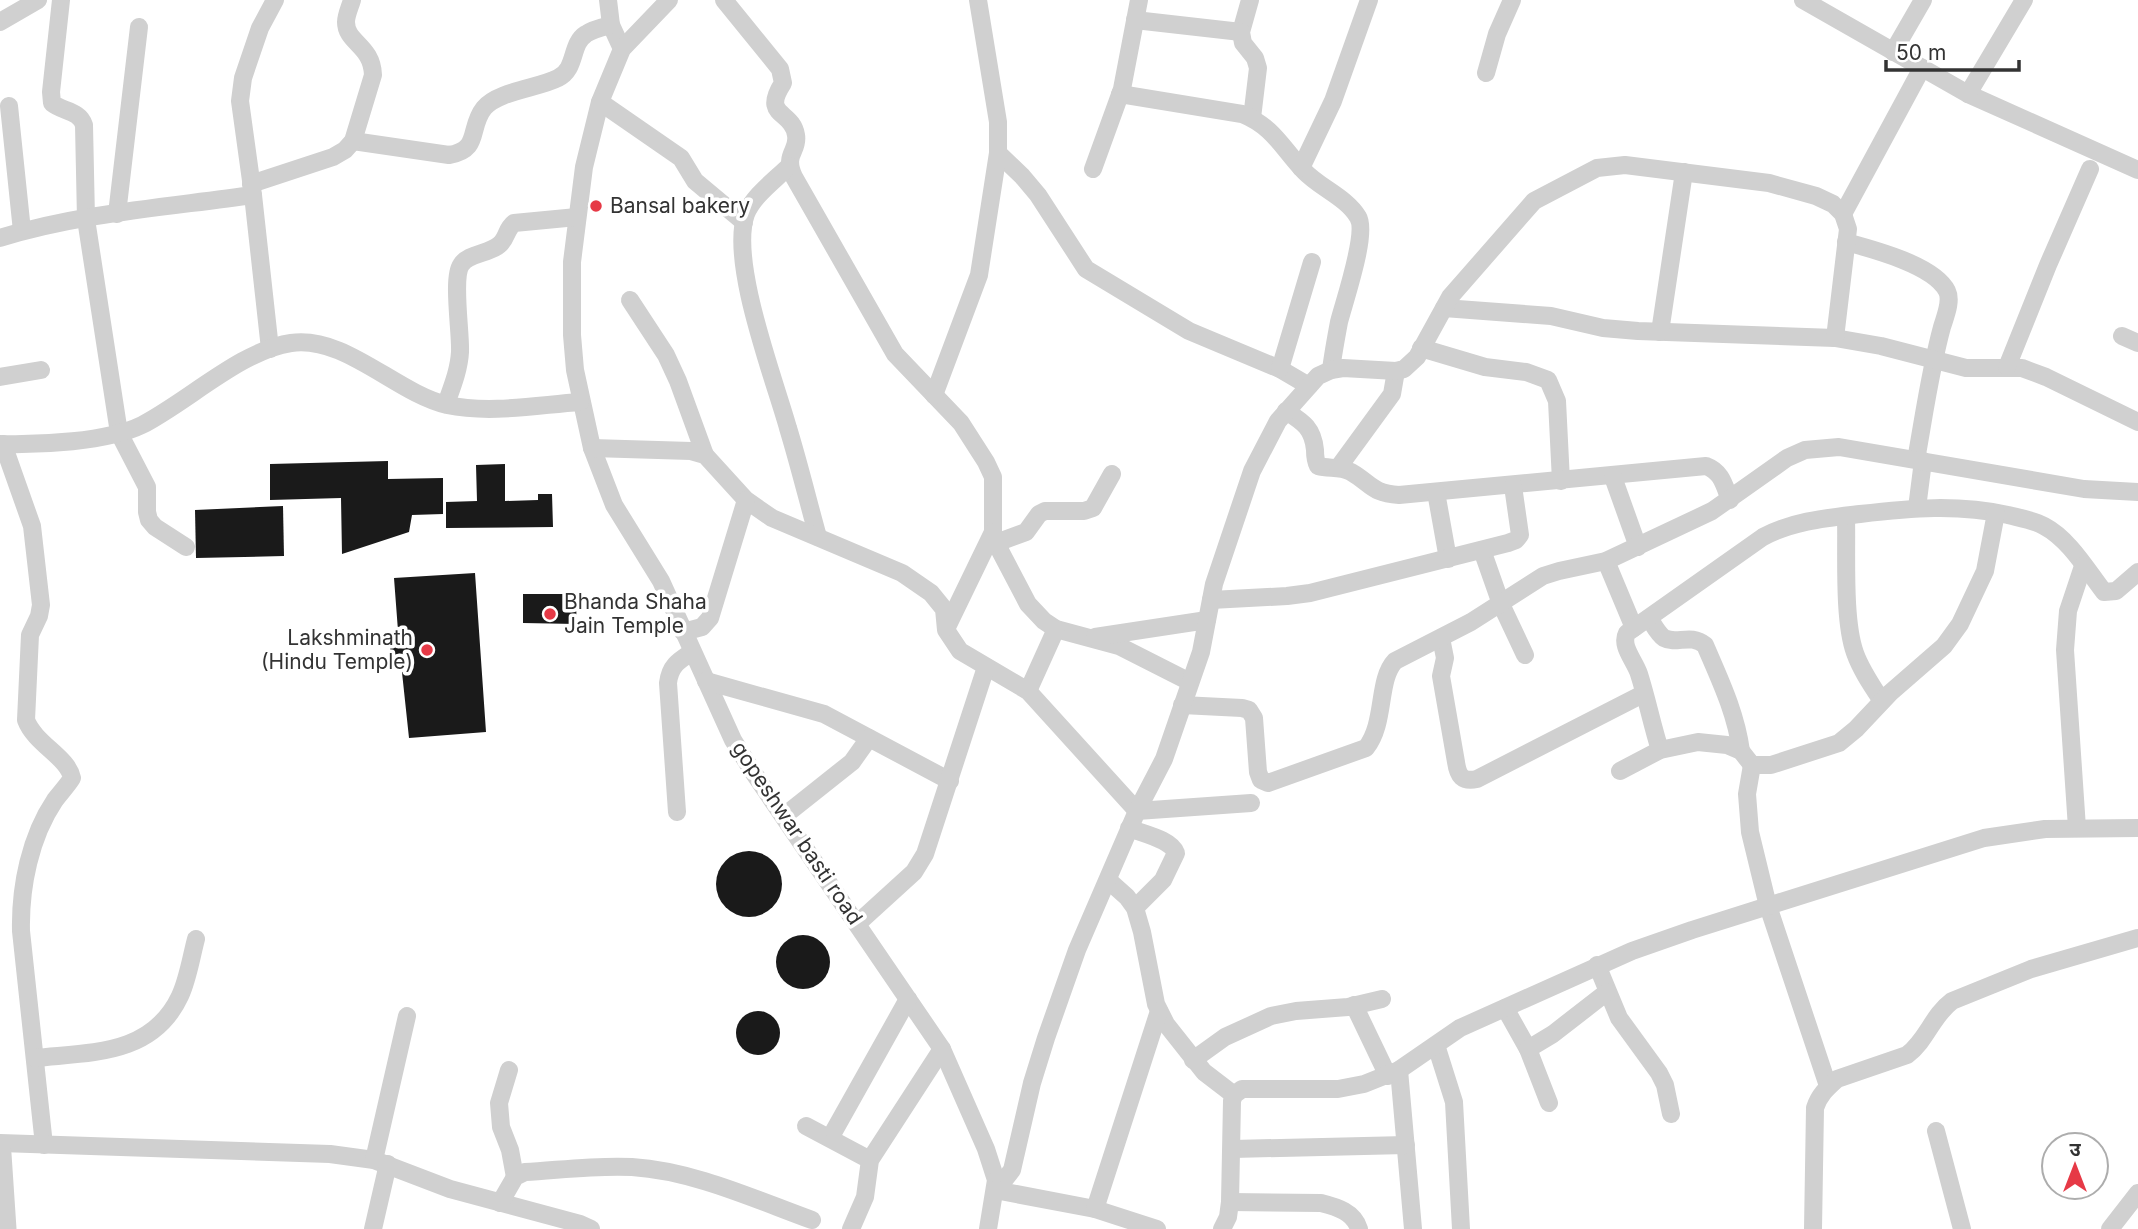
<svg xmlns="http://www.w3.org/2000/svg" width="2138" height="1229" font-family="Inter,'Noto Sans Devanagari',sans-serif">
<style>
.building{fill:#1a1a1a}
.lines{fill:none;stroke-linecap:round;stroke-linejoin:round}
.minor{stroke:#d0d0d0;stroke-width:18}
.tertiary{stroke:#d0d0d0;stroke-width:23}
.poi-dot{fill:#e63946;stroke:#fff;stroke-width:2.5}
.labels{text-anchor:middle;stroke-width:7;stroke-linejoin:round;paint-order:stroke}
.poi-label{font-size:21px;fill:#333;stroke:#fff;text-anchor:start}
.street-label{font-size:21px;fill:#333;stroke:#fff}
</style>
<rect width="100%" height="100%" fill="#fff"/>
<g class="building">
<path d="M388,461V479L443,478V514L412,515L409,532L342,554L341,498L270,500V464Z"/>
<path d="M505,464V501L538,500V494H552L553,527L446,528V502L477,501L476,465Z"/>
<path d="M283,506L284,556L196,558L195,510Z"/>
<path d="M475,573L486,732L409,738L401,663H391L390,644H399L394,578Z"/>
<path d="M523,594H577L576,624L523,623Z"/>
<circle cx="749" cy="884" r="33"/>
<circle cx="803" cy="962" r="27"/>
<circle cx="758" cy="1033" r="22"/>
</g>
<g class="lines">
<g class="minor">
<path d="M61,0L51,92L52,103C63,112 79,110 84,125L86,219L119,433L147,487V512L149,520L155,527L186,547"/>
<path d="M608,0L611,25L622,49"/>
<path d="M669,0L622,49L600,102L584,167L572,262V335L575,370L592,448L614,505L661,581L733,740L753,772L942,1049L986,1149L996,1180L988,1229"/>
<path d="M724,0L780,69L783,83C761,117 792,110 796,135C799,152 783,153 794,177L895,354L961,423L986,462L993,477V532L996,543L1028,604L1044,621L1056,629L1119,646L1190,682"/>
<path d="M1250,0L1241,32L1243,43L1255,58L1258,68L1252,118"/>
<path d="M1803,0L1968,94L2138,170"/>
<path d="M1135,20L1241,32"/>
<path d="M0,22L38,0"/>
<path d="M1893,52L1923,0"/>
<path d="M1486,73L1497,34L1512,0"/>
<path d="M1120,94L1242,114C1274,127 1282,148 1304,171C1320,188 1346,197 1358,217C1368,233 1344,302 1339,322C1336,338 1333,354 1331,370"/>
<path d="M1968,94L2024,0"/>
<path d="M600,102L681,158L695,181L744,222"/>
<path d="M9,106L22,231"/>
<path d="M353,141L449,155C481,150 468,128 484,108C498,91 539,88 558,78C577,69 570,44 586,34C593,29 603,27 611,25"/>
<path d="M998,153L1022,176L1038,195L1086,269L1189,331L1280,369L1309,386"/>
<path d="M789,166C775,180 753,196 746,214C729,261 774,378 788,428C799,464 808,501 818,537"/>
<path d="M1301,168L1333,101L1369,0"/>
<path d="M1093,169L1122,89L1139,0"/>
<path d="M251,184L333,157L345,150L353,141L373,75C372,45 346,43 346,22C346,15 350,7 352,0"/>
<path d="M117,214L139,27"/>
<path d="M1843,214L1922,68"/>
<path d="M0,238C81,213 169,207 253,195"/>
<path d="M1846,242C1872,249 1934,265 1947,291C1952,301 1945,317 1942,327C1930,371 1924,416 1916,460"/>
<path d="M630,300L666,355L678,381L705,455"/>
<path d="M1444,308L1551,316L1603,328L1638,331L1835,338L1881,346L1966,368H2022L2046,377L2138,422"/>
<path d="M1660,332L1684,172"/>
<path d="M2122,336L2138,343"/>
<path d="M1421,348L1485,367L1526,372L1548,380L1557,401L1561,481"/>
<path d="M270,349L253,195L240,101L243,78L260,28L275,0"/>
<path d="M2007,367L2048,265L2090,169"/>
<path d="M1280,369L1312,262"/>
<path d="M0,377L41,370"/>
<path d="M934,395L979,275L998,153V122L978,0"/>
<path d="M446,404C452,387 459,370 460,352C461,333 452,278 461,265C468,253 489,254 499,245C507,239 506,229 514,223L577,217"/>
<path d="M1286,411C1303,422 1313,428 1315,450C1315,456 1315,460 1318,466C1329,469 1341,466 1351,472C1372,484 1371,493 1399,495L1706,466C1722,472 1724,485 1730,500"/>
<path d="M0,444C39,445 107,442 142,425C187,402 242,350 291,343C345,335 396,393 447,405C490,414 537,405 580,402"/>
<path d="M3,444L32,526L41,605L39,616L30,635L26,720C35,744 68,757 72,778C67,786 61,792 55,800C30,837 20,887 21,931L44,1145"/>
<path d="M592,448L691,451L705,455L746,500L772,518L902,573L931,593L944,609L946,630L960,651L1028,691L1137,811L1251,803"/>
<path d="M1338,468L1392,394L1396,371"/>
<path d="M1613,477L1638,547"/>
<path d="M1436,492L1448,559"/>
<path d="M1917,508L1923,461"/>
<path d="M1846,516C1847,553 1843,620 1855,653C1861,670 1872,686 1882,701"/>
<path d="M996,543L1026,532L1039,514L1045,511H1084L1093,508L1112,474"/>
<path d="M1482,550L1501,604L1525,655"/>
<path d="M1606,561L1634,628"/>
<path d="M1211,600L1287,596L1310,593L1508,543L1516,540L1520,535L1513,486"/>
<path d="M1649,618C1653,624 1658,634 1664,638C1677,645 1690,633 1705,645C1720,680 1736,713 1741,751"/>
<path d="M947,627L993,532"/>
<path d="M683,632L702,627L710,618L746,500"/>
<path d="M1095,637L1207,620"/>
<path d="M1441,638L1445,658L1441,676L1456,762C1458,776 1462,782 1477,779L1643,694"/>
<path d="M706,681L824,714L950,781"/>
<path d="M1028,691L1056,629"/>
<path d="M1182,705L1242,708L1249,710L1254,718L1258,772L1261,780L1268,783L1366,748C1386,723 1377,680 1395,661L1471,622L1543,576L1559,571L1606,561L1712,511L1787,458L1805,450L1839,447L2084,489L2138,492"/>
<path d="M1660,750C1652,725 1647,699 1639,674C1635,661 1620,646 1627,633L1763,537C1793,521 1826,518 1860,514C1911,508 1958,504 2008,515C2020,518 2033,520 2044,526C2069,539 2087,570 2104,592L2116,591L2138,572"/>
<path d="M1752,765L1747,794L1750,832L1768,906L1828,1086"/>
<path d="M1620,771L1660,750L1698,742L1727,745L1741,751L1752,765H1771L1839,743L1856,729L1890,693L1944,646L1960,624L1985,571L1996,513"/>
<path d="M677,812L668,683C670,666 678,661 692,652"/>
<path d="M784,816L852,762L869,738"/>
<path d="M1129,828C1143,834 1171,839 1176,853L1163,880L1135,908"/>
<path d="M2077,828L2065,650L2068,611L2083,566"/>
<path d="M1108,880L1127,897L1135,908L1142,932L1156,1004L1166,1024L1204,1072L1234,1095"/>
<path d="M858,923L914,872L925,854L986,667"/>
<path d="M1597,965L1619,1018L1659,1073L1665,1085L1671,1114"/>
<path d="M1354,1005L1388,1076"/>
<path d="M1505,1008L1528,1049L1549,1103"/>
<path d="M1436,1045L1454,1102L1461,1229"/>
<path d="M1528,1049L1553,1034L1607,992"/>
<path d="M35,1058C90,1052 152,1056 180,996C188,979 191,958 196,939"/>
<path d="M1193,1060L1225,1037L1271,1016L1296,1011L1348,1007L1382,999"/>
<path d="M509,1070L499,1103L501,1127L510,1150L515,1177"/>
<path d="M1399,1070L1413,1229"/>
<path d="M806,1126L870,1160"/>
<path d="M834,1131L908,999"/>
<path d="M1936,1131L1962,1229"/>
<path d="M0,1143L330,1154L374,1160L450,1189L580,1224L591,1229"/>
<path d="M1233,1149L1406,1145"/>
<path d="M374,1160L407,1016"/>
<path d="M996,1180L1005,1179L1012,1170L1032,1083L1046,1038L1077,950L1137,811L1164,759L1201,652L1214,584L1252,471L1278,421L1318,376L1331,370L1343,368L1396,371L1404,369L1417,357L1450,297L1534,201L1597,168L1625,165L1769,183L1816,196L1833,204L1843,214L1848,229L1835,338"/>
<path d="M995,1190L1095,1209L1157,1229"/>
<path d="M1230,1202L1321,1203C1337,1207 1354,1212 1359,1229"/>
<path d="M500,1203L515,1177L525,1172C560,1170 597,1165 632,1167C694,1171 754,1199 812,1220"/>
<path d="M1095,1209L1159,1011"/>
<path d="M373,1229L388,1164"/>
<path d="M851,1229L865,1197L870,1160L942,1049"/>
<path d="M1222,1229L1228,1217L1230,1202L1232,1101L1234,1095L1242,1089H1338L1364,1084L1399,1070L1460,1028L1632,951L1692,930L1984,838L2045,829L2138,828"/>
<path d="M1813,1229L1815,1108C1819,1095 1827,1088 1837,1079L1907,1055C1927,1040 1932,1016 1952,1001L2031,969L2138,938"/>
<path d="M2110,1229L2138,1193"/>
</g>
<path class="tertiary" d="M0,1154L5,1229"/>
</g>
<g class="poi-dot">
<circle cx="596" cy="206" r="7"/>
<circle cx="550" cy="614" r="7"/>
<circle cx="427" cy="650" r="7"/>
</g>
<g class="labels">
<g class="poi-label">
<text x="610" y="213">Bansal bakery</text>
<text x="564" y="609">Bhanda Shaha<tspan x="564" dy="24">Jain Temple</tspan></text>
<text x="413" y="645" text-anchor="end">Lakshminath<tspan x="413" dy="24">(Hindu Temple)</tspan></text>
</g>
<g class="street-label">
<text transform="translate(797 833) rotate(56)" y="7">gopeshwar basti road</text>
</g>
</g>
<g transform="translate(2075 1166)"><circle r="33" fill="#ffffff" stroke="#adadad" stroke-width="2"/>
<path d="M0-5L12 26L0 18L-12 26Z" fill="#e63946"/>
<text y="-10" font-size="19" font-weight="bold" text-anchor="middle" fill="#333333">उ</text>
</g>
<path d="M1886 60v10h133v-10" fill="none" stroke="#333333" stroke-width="3.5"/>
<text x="1896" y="60" font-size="21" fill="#333333" stroke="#ffffff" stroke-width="5" paint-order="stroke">50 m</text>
</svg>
